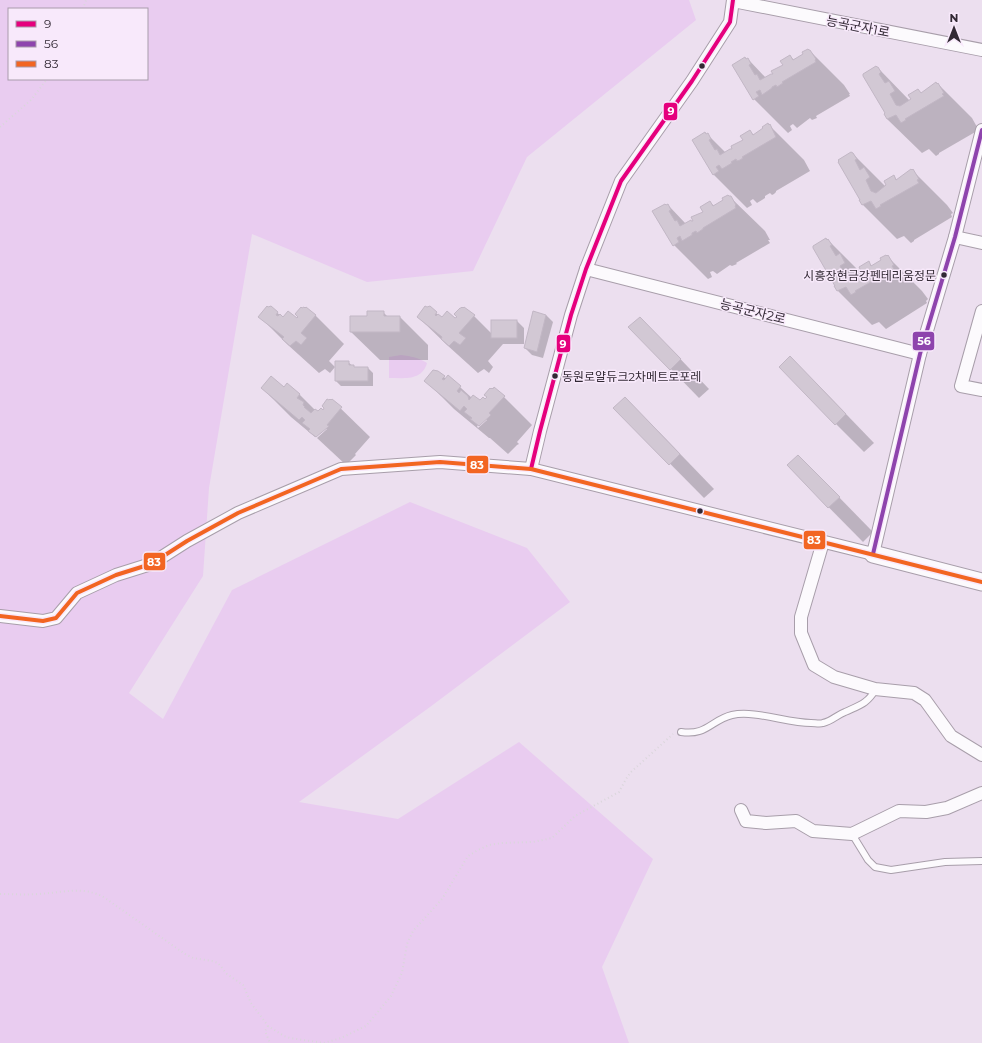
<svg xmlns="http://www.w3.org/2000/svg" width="982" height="1043" font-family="Montserrat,'Noto Sans KR',sans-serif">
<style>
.green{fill:#e9ccf0;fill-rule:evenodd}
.shadow{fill:#0003;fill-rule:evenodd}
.building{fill:#d2c8d4;stroke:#c2b7c5}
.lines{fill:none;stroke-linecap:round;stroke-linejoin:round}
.lane-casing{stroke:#a89eaa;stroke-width:8}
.street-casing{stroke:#a89eaa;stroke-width:14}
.secondary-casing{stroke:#a89eaa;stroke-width:19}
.path{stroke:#dad6db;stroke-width:2;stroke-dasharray:1 3;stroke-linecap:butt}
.lane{stroke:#fcfafd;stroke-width:6}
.street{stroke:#fcfafd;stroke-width:12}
.secondary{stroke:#fcfafd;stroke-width:17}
.bus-1-casing{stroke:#f8e9fb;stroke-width:7}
.bus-2-casing{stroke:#f8e9fb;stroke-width:7}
.bus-3-casing{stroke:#f8e9fb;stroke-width:7}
.bus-1{stroke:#e5007d;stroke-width:4}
.bus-2{stroke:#8e44ad;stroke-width:4}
.bus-3{stroke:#f26522;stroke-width:4}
.bus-dot{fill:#322934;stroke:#f8e9fb;stroke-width:1.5}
.labels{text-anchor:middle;stroke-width:3;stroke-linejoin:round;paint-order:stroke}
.bus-label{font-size:12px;fill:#322934;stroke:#f8e9fb;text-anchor:end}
.street-label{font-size:13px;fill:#322934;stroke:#f8e9fb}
.line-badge{stroke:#f8e9fb;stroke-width:1.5}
.badge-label{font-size:11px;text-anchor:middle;font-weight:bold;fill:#fff}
</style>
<rect width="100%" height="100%" fill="#ecdfef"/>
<g class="green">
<path d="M0,0H689L696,20L527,157L473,271L367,282L252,234L209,488L203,576L129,693L163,719L232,590L410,502L527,548L570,602L430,707L299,802L398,819L519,742L653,859L602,967L629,1043H0ZM9,9H147V79H9Z"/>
<path d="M401,355C411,356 419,358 427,363C422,381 404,378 389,378V357Z"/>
</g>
<g class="shadow">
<path d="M810,51L844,85L850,94H849L850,96L816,116L817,118L812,120L810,118L797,128L793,124L790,126L792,130L788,133L754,99L746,60L748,59L766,78L775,76L785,66L790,56L794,60Z"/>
<path d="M878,68L910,101L918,90L922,94L938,84L972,118L977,127L976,128L977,131L939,153V154L936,156L929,149L922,153L887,119Z"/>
<path d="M770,126L804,160L810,171L776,191V192L774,194L772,195L770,193L765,196V198L757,203L753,199L750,201L752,205L747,208L713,174L706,135L707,134L726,153L734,151L744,141L749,131L754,135Z"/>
<path d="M853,154L886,187L894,176L897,180L913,171L947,205L953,213L951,214L952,217L914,240V241L911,243L904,236L897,239L863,205L860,201Z"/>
<path d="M730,197L765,231L770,240H768L770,243L736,263L737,264L732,266L730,265L717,274L713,271L710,272L712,277L708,279L674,245L668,205L686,224L692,222L705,212L710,202L714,206Z"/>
<path d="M828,240L861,273L868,262L872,266L888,257L922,291L928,299L926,301L927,303L886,329L879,322L872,325L838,291L835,287Z"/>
<path d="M271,307L283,318L297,319L306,308L316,316L344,344L329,361L335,367L330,373L325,369L319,373L288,345L260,317Z"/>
<path d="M463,308L474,316L492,334L517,321L524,328V344H503L488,361L493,367L489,373L484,369L478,373L447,345L418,317L436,313L442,319L455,320Z"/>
<path d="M383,312L388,317H400L428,345V360H380L351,332L368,317Z"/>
<path d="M546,315L553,322L543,358L532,355L525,348Z"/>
<path d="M630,327L668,346L709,389L699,398Z"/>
<path d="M348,362L355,368H368L373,373V386H341L336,381Z"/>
<path d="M444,377L446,379L449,377L472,398L480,402L504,397L532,425L517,442L519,444L517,445L508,454L490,438H489L454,409L426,381ZM486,419L487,420L478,428L477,426Z"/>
<path d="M819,386L874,443L864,452L836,424Z"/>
<path d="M262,388H284L299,394L318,413L323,412L332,400L370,437L355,454L356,455L346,465L317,438L327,429L326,428L315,437L291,417Z"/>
<path d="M615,408L659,432L714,489L704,498Z"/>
<path d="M788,466L832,490L873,532L863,542Z"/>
</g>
<g class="building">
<path d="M808,49L809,50H810L816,59L815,60L816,62L782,82L783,83L777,87L776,85L772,87V88L762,95L760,90L756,92L759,96L753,100L732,65L745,57L746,59L748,58L751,64L749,65L755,75L757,74L760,80L771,74H773L771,71L783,65L780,61L790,55L793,60L803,54L802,52Z"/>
<path d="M876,66L877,67H878L881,72L879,74L885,83L889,81L895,91L890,94L896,105L900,106L911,99L908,95L918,89L921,93L936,82L937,84L938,83L944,93L942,94L944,96L905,119L906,120L901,123L896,115L887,119L884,114L885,113L863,76V74Z"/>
<path d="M768,123L769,125L770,124L776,137L742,157L743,158L740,160L737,161L736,159L731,162L732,163L722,169L719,165L716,167L719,171L713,175L692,140L705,132L706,134L708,133L711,139L709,140L715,150L717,149L720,155L730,149H732L731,146L743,140L740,136L750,130L753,135L763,128L762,127Z"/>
<path d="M851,152L853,153L857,159L855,160L860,170L864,167L870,177L866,180L871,191L876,193L886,185L884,181L894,175L896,180L911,169L912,170L913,169L919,179L917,180L919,183L880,205L881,206L876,209L871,201L862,205L859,200H860L838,162L839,161L838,160Z"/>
<path d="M728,195L729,196H731L736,205L735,206L736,208L703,228V229L697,233L696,231L692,233V235L682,241L680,236L677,238L679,242L673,246L652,211L665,204L666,205L668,204L671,210L669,211L675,221L677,220L680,226L691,220V221H693L691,217L703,212L700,207L710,201L713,206L723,200L722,198Z"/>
<path d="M826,238L827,240L828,239L832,245L830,246L836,256L840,253L845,263L840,266L846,277L851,279L861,271L859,267L869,261L871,266L881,260L880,258L886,255L887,256L888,255L894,265L892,266L894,269L855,291L856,292L851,295L846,287L837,291L834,286H835L813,248V246Z"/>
<path d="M267,306L268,307L271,306L278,312L276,315L278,316L280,314L283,317L288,311L297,318L298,317L295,314L301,307L302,308L304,307L305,308L306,307L316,315L301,333L307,338L301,345L296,341L290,346L282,339L284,337L258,317Z"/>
<path d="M425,306L427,307L430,306L437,312L435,315L436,316L438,314L442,317L447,311L455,318L457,317L454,314L460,308H461L462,307L463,308L464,307L475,315L459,333L466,338L460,345L454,341L449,346L441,339L442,337L417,317Z"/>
<path d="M367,311H384V316H400V332H350V316H367Z"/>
<path d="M533,311L546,315L537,352L524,348Z"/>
<path d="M640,317L681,359L670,370L628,327Z"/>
<rect x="491" y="320" width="26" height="18"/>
<path d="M790,356L846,414L835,425L779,367Z"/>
<path d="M335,361H349V365H354V367H368V381H335Z"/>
<path d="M433,370L438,371L445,376L442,379L444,380L448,375L461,386L457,391L459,393L461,390L468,396L469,400L473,395L480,400L483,397L485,399L487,397L484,395L490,388L491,389L492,388L493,389L494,387L505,396L489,413L491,415L489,417L479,426L470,419L472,418L464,412L467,409L464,406L460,411L424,381Z"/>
<path d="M271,376L284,387L287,383L300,394L297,398L304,402L303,405L305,407H304L311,413L315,409L318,411L321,408L323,410L324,408L322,406L327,399L329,400L330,399L331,400L332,399L342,407L327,425L329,426L327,428L316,437L308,431L310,429L302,423L305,420L302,417L299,420L261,388Z"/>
<path d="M625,397L680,454L669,465L613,408Z"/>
<path d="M798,455L840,497L828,508L787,465Z"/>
</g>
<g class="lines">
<defs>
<g id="lane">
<path d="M681,732C707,736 711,720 732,715C755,710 787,723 811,723C815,723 820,724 823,723C832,721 837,715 845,712C860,705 867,704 876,689"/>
<path d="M852,834L868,860L875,867L891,870L945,862L982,861"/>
</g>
<g id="street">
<path d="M733,1L982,50"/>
<path d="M955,237L982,243"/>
<path d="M586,269L920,354"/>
<path d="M982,311L961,386L982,390"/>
<path d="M531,469L540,431L571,315L586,269L621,181L692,81L730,22L733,0"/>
<path d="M823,542L801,617V633L814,665L834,677L875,689L914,693L925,700L951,736L982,755"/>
<path d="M0,616L43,621L56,618L77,593L116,575L151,564L187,541L238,513L341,469L440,462L531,469L873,554L920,354L955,237L982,130"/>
<path d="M741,810L746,821L766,823L796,821L813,831L852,834L899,811L926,812L947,808L982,793"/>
</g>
<path id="secondary" d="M873,554L982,582"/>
</defs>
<use href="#lane" class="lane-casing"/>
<use href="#street" class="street-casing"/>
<use href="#secondary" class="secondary-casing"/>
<g class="path">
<path d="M83,9L86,0"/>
<path d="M0,127L31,100L47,79"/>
<path d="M0,894C13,894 25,895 38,894C61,893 84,885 105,898L185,954L193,958L212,961L218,963L227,974L243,985L251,1003L268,1026L284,1036L290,1038L324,1043L341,1038L366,1026L391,996L402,973L407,944L413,931L442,899L468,856L478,850L489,845L502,843L533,842L552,838L575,816L619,792L626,779L631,772L673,734"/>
<path d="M268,1026L265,1031L270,1043"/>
</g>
<use href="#lane" class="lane"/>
<use href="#street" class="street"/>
<use href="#secondary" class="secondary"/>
<defs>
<path id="bus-1" d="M531,469L540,431L571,315L586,269L621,181L692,81L730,22L733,0"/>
<path id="bus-2" d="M873,554L920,354L955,237L982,130"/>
<path id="bus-3" d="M0,616L43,621L56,618L77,593L116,575L151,564L187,541L238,513L341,469L440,462L531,469L982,582"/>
</defs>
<use href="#bus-1" class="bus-1-casing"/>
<use href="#bus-2" class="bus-2-casing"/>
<use href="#bus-3" class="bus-3-casing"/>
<use href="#bus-1" class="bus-1"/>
<use href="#bus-2" class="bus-2"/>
<use href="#bus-3" class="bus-3"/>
</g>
<g class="bus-dot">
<circle cx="702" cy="66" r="3.5"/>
<circle cx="944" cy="275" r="3.5"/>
<circle cx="555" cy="376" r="3.5"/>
<circle cx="700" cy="511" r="3.5"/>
</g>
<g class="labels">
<g class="bus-label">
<text x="936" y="280">시흥장현금강펜테리움정문</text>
<text x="562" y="381" text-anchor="start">동원로얄듀크2차메트로포레</text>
</g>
<g class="street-label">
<text transform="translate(858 26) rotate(11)" y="5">능곡군자1로</text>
<text transform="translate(753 311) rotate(14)" y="5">능곡군자2로</text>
</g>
</g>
<g class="line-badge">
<rect x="663" y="102" width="15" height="19" rx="4" fill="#e5007d"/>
<rect x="912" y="331" width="23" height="20" rx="4" fill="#8e44ad"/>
<rect x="556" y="334" width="15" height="19" rx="4" fill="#e5007d"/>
<rect x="466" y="455" width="23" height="19" rx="4" fill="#f26522"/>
<rect x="803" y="530" width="23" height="20" rx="4" fill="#f26522"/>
<rect x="143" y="552" width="23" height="19" rx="4" fill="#f26522"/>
</g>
<g class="badge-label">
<text x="671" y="115">9</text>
<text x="924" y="345">56</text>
<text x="563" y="348">9</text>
<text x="477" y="469">83</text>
<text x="814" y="544">83</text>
<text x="154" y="566">83</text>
</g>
<rect x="8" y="8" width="140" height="72" fill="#f8e9fb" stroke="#a99cab"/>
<rect x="16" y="21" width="20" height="6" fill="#e5007d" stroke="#a99cab"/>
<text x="44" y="28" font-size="12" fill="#322934">9</text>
<rect x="16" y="41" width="20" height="6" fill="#8e44ad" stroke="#a99cab"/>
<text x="44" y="48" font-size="12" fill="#322934">56</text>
<rect x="16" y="61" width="20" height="6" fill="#f26522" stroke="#a99cab"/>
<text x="44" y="68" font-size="12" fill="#322934">83</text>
<g transform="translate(954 28)" stroke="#f8e9fb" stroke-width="3" paint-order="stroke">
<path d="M0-3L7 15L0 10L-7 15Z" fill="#322934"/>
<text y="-6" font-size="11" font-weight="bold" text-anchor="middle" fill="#322934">N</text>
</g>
</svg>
